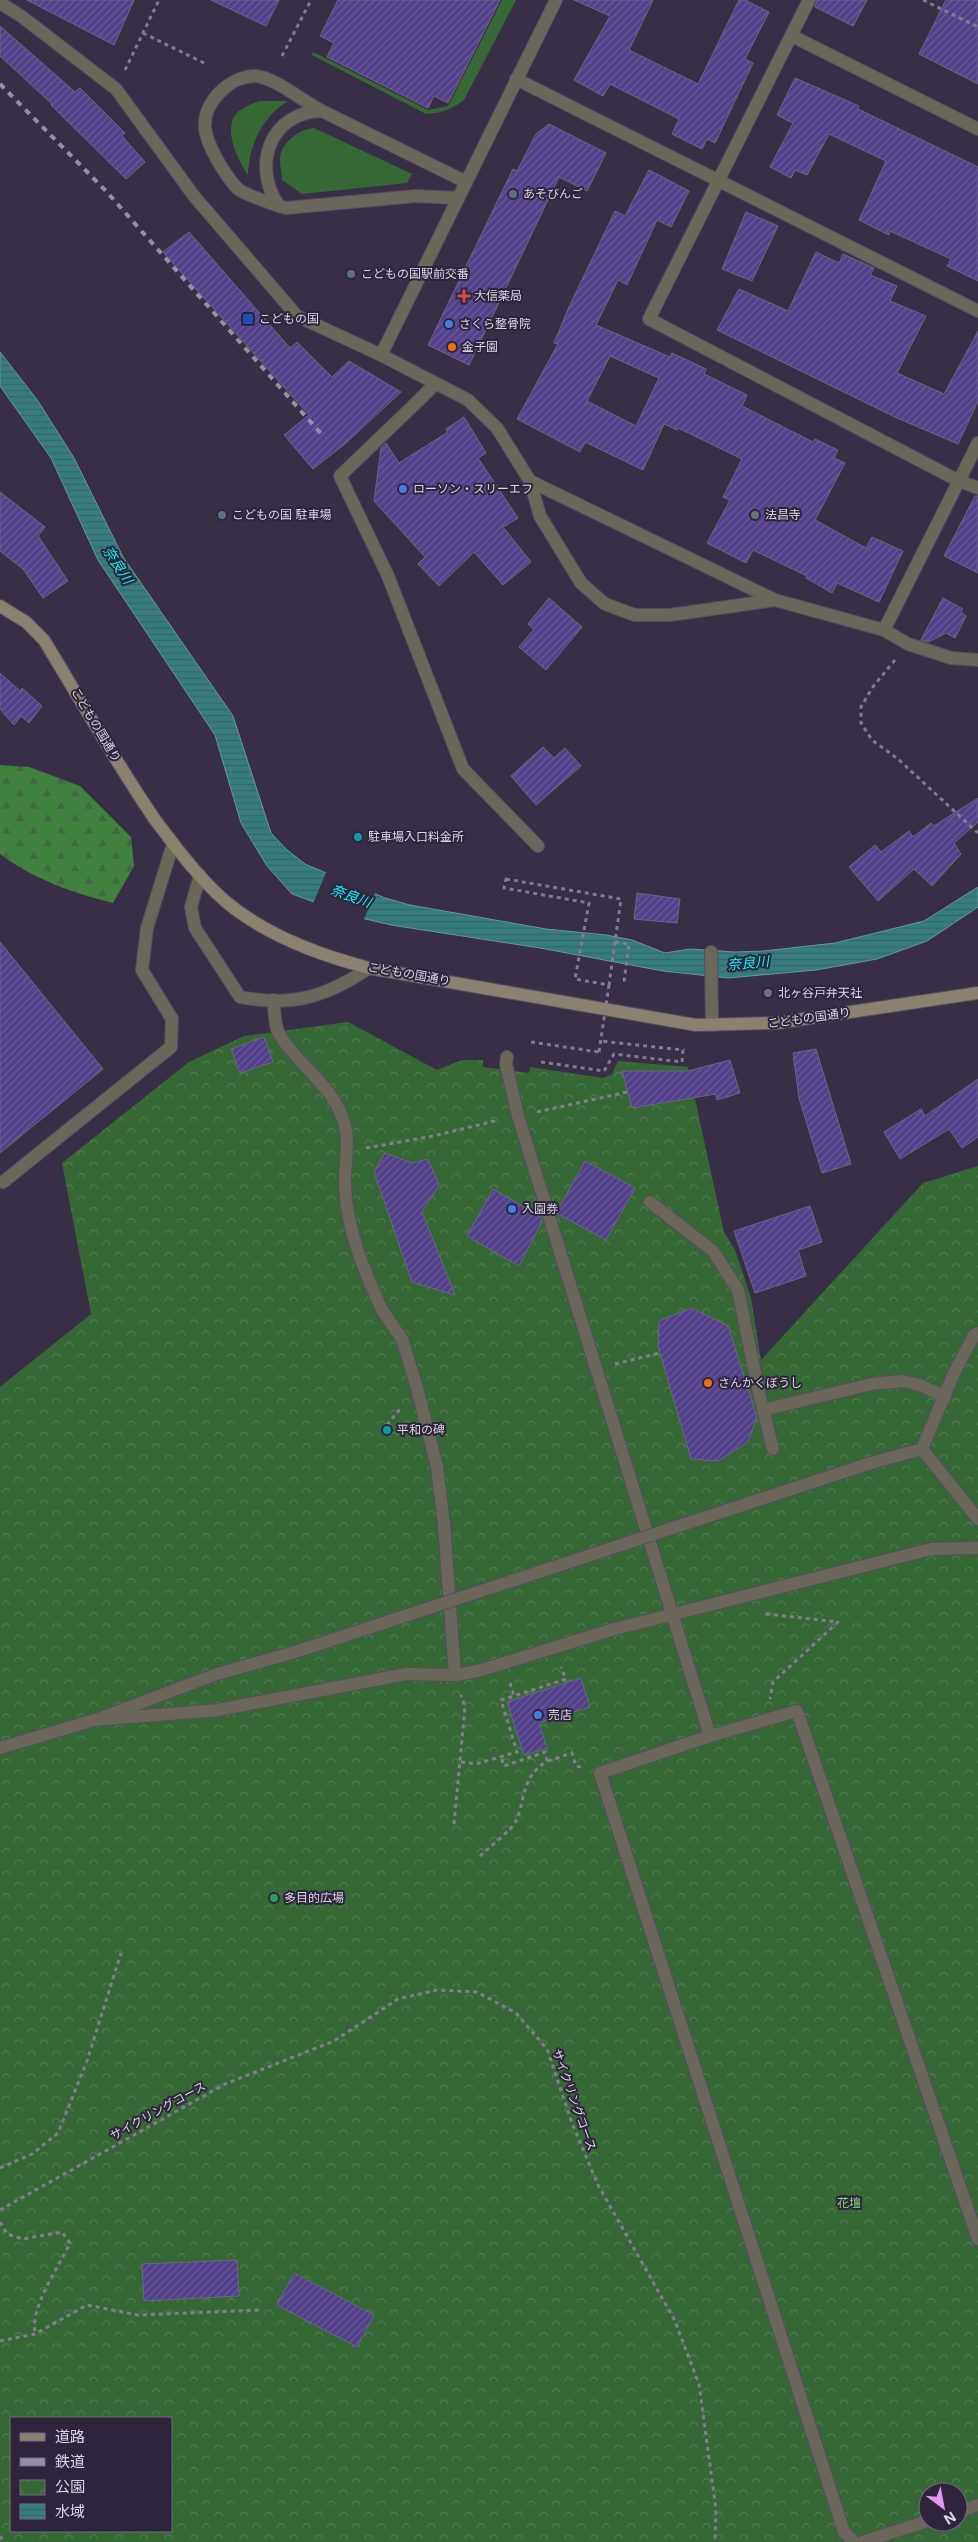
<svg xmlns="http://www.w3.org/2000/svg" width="978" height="2542" font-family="Inter,'Noto Sans JP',sans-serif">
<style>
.green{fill:#366835}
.forest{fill:url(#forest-firs)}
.park{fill:url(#park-crowns);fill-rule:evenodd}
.water{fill:url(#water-rules);stroke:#67989e}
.pier{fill:#382f47}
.building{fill:url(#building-hatch);stroke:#6b6782;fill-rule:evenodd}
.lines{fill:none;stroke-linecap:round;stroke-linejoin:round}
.service-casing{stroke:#554d63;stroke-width:14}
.pedestrian-casing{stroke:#554d63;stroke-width:14}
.minor-casing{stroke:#554d63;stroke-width:14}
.tertiary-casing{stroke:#554d63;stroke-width:14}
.secondary-casing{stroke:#554d63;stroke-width:14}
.path{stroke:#837c90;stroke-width:3;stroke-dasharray:4 4;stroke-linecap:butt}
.service{stroke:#6b665a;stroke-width:12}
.pedestrian{stroke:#6b665a;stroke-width:12}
.minor{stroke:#6b665a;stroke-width:12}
.tertiary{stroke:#6b665a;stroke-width:12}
.secondary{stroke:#8a816f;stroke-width:12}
.rail{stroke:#9790a3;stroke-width:4;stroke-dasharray:6 6;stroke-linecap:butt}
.service-bridge-casing{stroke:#554d63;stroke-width:14;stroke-linecap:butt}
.path-bridge{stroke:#837c90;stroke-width:3;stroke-dasharray:4 4;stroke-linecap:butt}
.service-bridge{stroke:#6b665a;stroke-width:12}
.service-dot{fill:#5c6f8a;stroke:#2e253c;stroke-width:2}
.health-dot{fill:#e0444e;stroke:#2e253c;stroke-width:2}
.transit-dot{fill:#1a4fb4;stroke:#2e253c;stroke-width:2}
.shop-dot{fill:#3f7fe0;stroke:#2e253c;stroke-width:2}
.food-dot{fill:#e8710a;stroke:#2e253c;stroke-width:2}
.worship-dot{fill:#6b7280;stroke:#2e253c;stroke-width:2}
.culture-dot{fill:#0f9aa8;stroke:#2e253c;stroke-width:2}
.leisure-dot{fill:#2e9e5b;stroke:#2e253c;stroke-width:2}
.labels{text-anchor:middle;stroke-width:4;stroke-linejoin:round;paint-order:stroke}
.poi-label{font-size:12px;fill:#dbd6e5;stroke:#2e253c;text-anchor:start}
.street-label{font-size:12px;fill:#dbd6e5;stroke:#2e253c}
.park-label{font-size:12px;fill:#85db81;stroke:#2e253c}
.water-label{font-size:14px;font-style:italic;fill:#0ff6f9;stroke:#2e253c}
</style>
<defs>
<pattern id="forest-firs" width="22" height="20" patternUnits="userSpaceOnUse" patternTransform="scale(1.25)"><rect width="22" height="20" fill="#40813f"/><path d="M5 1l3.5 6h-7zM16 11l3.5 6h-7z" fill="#416741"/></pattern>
<pattern id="park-crowns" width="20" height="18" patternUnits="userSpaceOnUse" patternTransform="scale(1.25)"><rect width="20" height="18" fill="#366835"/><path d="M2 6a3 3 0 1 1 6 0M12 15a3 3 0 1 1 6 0" fill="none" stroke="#527d52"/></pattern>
<pattern id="water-rules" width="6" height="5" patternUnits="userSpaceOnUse" patternTransform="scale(1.25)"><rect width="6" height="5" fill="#357d7f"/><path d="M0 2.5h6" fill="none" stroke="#3a6568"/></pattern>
<pattern id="building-hatch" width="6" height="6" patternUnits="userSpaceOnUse" patternTransform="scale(1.25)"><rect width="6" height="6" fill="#52408a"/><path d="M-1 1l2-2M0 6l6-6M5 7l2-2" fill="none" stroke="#6a5b9a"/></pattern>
</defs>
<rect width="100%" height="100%" fill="#382f47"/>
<g class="green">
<path d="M502,0H516L464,100C453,109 441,113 426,114L312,55L313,52L428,110L448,106Z"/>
<path d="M259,101H288C262,117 249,145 248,175C238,160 224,133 235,115C240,108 252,104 259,101Z"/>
<path d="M314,128L412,174L407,183L302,194L282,180C282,174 280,167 280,160C280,143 299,129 314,128Z"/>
</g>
<path class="forest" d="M0,765L29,767L80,786L131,837L134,866L113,903C73,893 33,879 0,854Z"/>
<path class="park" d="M348,1022L437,1070L462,1060H483V1067L529,1073L530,1067L603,1078L612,1074L618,1061L688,1067L724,1232L735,1250L751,1298L761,1360L923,1183L978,1166V2542H0V1387L91,1314L62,1163L189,1062L244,1036ZM11,2418H171V2531H11ZM928,2492H958V2522H928Z"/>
<path class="water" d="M0,352L38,401L74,458L123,557L233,716L271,833L286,849L305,864L385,898L410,905L546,929L606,935L632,940L665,953L690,949L735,952L764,951L835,943L924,921L978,887V907L927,941L877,959L816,970L728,978L663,971L540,948L391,925L353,916L292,894L267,866L241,823L215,735L98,560L51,458L0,386Z"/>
<path class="pier" d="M327,870L376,891L363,921L313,904Z"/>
<g class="building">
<path d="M27,0H134L114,45Z"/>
<path d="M211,0H279L266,26Z"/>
<path d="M338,0H500L448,103L434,96L428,108L327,57L334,43L320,36Z"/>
<path d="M574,0H653L629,50L698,84L739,0H745L769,12L745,59L753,63L715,143L707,139L702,149L672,134L679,119L610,84L603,96L574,80L610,16Z"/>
<path d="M817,0H867L853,26L815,7Z"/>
<path d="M946,0H978V84L919,54Z"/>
<path d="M0,26L75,92L80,88L125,133L122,136L145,162L126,179L51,105L52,104L0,56Z"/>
<path d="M795,78L859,106L858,109L978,167V281L947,266L951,259L890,231L889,235L859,220L886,161L829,134L807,175L795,170L791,178L770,167L793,123L777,115Z"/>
<path d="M549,124L606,153L587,191L559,177L469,365L428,345L513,169L517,171L536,134Z"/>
<path d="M649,170L689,191L671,227L657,220L627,285L618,280L596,325L670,357L672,353L706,369L704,374L747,395L742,406L813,442L815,439L838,450L834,458L845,463L815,520L866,548L872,537L903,551L879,602L837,583L832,593L806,578L807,576L753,550L746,563L707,543L730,500L723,497L742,459L678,428L677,430L664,424L643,470L585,442L580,452L517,419L558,344L554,343L569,307L615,211L625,216ZM610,356L659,378L636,426L587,401Z"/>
<path d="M746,212L778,226L752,281L722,269Z"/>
<path d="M189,232L290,348L297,342L332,377L349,361L401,392L346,443L313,469L284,435L309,415L163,252Z"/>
<path d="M816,252L839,263L843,254L874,268L870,275L897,286L890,301L926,316L897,373L944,394L978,331V401L958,444L897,418L717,330L739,289L788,311Z"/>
<path d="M464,417L486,453L478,458L518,518L503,527L531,562L503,585L474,552L439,586L418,564L425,557L374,501L381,448L386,443L399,463L448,432L446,429Z"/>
<path d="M0,492L45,527L38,536L68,581L43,598L23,569L0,551Z"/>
<path d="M975,496H978V573L944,556Z"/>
<path d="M549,598L582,627L546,670L519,647L534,629L528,624Z"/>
<path d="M943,598L963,609L961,612L966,616L955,638L946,633L928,642L921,640Z"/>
<path d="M0,673L20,691L22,688L42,706L29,723L21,716L14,725L0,709Z"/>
<path d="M543,747L554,758L565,748L581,766L536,805L511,776Z"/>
<path d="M978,798V822L954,843L961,854L932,886L914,869L878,901L849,867L875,845L881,852L909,831L913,837L931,823L934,826Z"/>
<path d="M637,893L680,899L677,923L634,919Z"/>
<path d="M0,942L103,1069L0,1153Z"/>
<path d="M264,1037L273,1062L240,1073L231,1049Z"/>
<path d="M816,1049L851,1164L822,1173L799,1098L793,1053Z"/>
<path d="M730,1060L740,1093L717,1100L716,1094L632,1108L622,1071H688Z"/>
<path d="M978,1079V1137L962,1148L949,1129L900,1159L884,1132L921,1109L925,1116Z"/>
<path d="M385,1153L412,1163L428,1159L439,1185L422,1212L455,1295L412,1282L374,1172Z"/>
<path d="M585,1161L635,1188L606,1240L556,1213Z"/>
<path d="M493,1189L541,1217L542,1222L519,1266L467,1236Z"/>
<path d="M810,1206L822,1242L798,1250L806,1276L755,1293L734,1231Z"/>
<path d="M692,1308L728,1326L757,1417L748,1442L718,1461L691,1459L658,1346L659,1321Z"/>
<path d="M581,1678L590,1707L539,1723L547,1748L524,1755L507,1702Z"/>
<path d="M237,2260L239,2296L144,2301L142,2264Z"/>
<path d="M294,2273L374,2315L357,2347L277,2305Z"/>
</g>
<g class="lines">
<defs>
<g id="service">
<path d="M530,481L540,516L581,583L605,604L635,615H670L775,600"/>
<path d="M200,875L191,907L195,928L240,997C292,1007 326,997 369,968"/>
<path d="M711,952L712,1025"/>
<path d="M273,1000C275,1010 274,1025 279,1034C297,1064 331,1084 343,1119C351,1141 344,1164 345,1187C347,1231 364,1270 382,1310"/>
<path d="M3,1182L171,1047L172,1019L142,970L147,928L173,844"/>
<path d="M650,1202L713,1251L738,1290L759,1393L773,1449"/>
<path d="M978,1333L974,1335L953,1375L922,1449L978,1519"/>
<path d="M763,1410L872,1384L902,1381L920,1385L945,1397"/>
<path d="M871,1463L922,1449"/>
<path d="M100,1718L217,1674L292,1653"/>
</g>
<g id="pedestrian">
<path d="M418,401L340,476L388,576L463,769L538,846"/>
<path d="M507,1057L506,1064L518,1116L710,1736"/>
<path d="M382,1310L402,1339L417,1388L437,1467L444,1524L455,1675"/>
<path d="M0,1748L94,1720L218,1710L406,1674L455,1675L478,1671L611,1630L931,1549L978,1548"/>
<path d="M958,2512L978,2505"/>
<path d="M854,2542L844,2532L600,1773L710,1736L797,1711L978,2239"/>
<path d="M862,2542L928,2521"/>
</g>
<g id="minor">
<path d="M809,0L649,319L959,481L978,488"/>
<path d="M0,3L21,16L116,89L194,196L297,316L381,355L468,400L497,428L530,481L775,600L884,630L908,644L951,658L978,660"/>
<path d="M792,36L978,129"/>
<path d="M516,79L978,311"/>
<path d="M458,198L416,196L286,208L279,206C269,202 244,195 237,188C225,175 207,146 205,128C203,102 230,76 255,76C275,77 305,103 322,111C370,135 418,158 466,182"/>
<path d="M279,206C251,166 270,112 322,111"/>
<path d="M418,401L435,384"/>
<path d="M884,630L978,443"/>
</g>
<path id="tertiary" d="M381,355L556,0"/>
<path id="secondary" d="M0,606L26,622L44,640C81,701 116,763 156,821C177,849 199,878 225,901C265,935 319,955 369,968L696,1025L777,1023L978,993"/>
</defs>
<use href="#service" class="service-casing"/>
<use href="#pedestrian" class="pedestrian-casing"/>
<use href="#minor" class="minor-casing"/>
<use href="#tertiary" class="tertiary-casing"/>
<use href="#secondary" class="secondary-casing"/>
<g class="path">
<path d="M923,0L978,27"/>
<path d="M143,33L204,63"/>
<path d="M282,56L311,0"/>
<path d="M125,70L159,0"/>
<path d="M895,660L872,688L861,707V723L872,740L898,759L978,833"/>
<path d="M506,879L621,899L609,985L575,979L589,903L504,888Z"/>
<path d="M615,942L629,944L624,982"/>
<path d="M531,1042L599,1052"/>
<path d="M541,1062L604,1071L614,1054L682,1062L683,1050L600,1041"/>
<path d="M537,1112L627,1092"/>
<path d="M366,1148L433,1136L499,1120"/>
<path d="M615,1364L660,1353"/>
<path d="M387,1425L401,1408"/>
<path d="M766,1614L838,1622L773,1682L770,1699"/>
<path d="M510,1683L514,1696L566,1679L561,1667"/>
<path d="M548,1761L572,1753L576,1766L581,1767"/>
<path d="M461,1762L476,1764L517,1752L501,1700L514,1696"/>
<path d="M454,1824L465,1707L461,1695"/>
<path d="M480,1856C488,1848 512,1830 516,1821C527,1795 520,1779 547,1761L545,1752L504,1766L501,1756"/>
<path d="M0,2168L32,2154L58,2133L87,2061L121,1953"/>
<path d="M0,2210L225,2084L334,2041L398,1999L437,1990L477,1992L516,2013L547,2049L572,2123L598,2185L674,2319L699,2384L716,2510L715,2542"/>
<path d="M0,2222L7,2234L23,2239L62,2232L70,2243C59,2267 30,2306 35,2334"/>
<path d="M0,2341L35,2334L87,2305L138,2315L259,2310"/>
<path d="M0,2536L4,2542"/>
</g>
<use href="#service" class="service"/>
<use href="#pedestrian" class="pedestrian"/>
<use href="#minor" class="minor"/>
<use href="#tertiary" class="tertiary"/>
<use href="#secondary" class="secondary"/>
<path class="rail" d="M0,84L106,191L324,437"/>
<defs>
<path id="service-bridge" d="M292,1653L871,1463"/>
</defs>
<use href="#service-bridge" class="service-bridge-casing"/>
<path class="path-bridge" d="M599,1052L609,985"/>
<use href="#service-bridge" class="service-bridge"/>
</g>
<g class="service-dot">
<circle cx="513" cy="194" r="5"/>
<circle cx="351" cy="274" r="5"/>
<circle cx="222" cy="515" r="5"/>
</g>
<path class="health-dot" d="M461.5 288.5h5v5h5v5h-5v5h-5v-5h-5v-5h5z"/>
<rect class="transit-dot" x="242" y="313" width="12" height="12" rx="2.5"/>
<g class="shop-dot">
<circle cx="449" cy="324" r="5"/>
<circle cx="403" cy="489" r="5"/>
<circle cx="512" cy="1209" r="5"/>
<circle cx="538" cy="1715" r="5"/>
</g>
<g class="food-dot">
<circle cx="452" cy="347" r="5"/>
<circle cx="708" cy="1383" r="5"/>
</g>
<g class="worship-dot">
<circle cx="755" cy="515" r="5"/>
<circle cx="768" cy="993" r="5"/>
</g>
<g class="culture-dot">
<circle cx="358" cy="837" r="5"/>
<circle cx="387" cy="1430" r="5"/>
</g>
<circle class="leisure-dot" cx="274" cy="1898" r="5"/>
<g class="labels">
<g class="poi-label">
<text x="523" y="198">あそびんご</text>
<text x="361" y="278">こどもの国駅前交番</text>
<text x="474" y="300">大信薬局</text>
<text x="259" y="323">こどもの国</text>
<text x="459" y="328">さくら整骨院</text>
<text x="462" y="351">金子園</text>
<text x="413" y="493">ローソン・スリーエフ</text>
<text x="232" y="519">こどもの国 駐車場</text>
<text x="765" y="519">法昌寺</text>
<text x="368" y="841">駐車場入口料金所</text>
<text x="778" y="997">北ヶ谷戸弁天社</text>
<text x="522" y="1213">入園券</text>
<text x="718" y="1387">さんかくぼうし</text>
<text x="397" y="1434">平和の碑</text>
<text x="548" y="1719">売店</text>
<text x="284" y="1902">多目的広場</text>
</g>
<g class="street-label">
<text transform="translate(96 725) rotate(59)" y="4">こどもの国通り</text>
<text transform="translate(409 974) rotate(10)" y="4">こどもの国通り</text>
<text transform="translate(809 1018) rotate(-8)" y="4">こどもの国通り</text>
<text transform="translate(574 2100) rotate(70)" y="4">サイクリングコース</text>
<text transform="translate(158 2111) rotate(-29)" y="4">サイクリングコース</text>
</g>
<g class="park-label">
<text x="849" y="2207">花壇</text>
</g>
<g class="water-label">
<text transform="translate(118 565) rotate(57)" y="5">奈良川</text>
<text transform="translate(351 896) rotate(20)" y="5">奈良川</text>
<text transform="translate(748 963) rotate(-5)" y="5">奈良川</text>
</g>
</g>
<rect x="10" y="2417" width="162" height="115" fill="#2e253c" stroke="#736c80"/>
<rect x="20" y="2433" width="25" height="8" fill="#8a816f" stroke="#736c80"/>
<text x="55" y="2442" font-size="15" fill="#dbd6e5">道路</text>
<rect x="20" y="2458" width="25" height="8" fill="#9790a3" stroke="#736c80"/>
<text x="55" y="2467" font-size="15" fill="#dbd6e5">鉄道</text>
<rect x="20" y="2480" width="25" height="15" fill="url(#park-crowns)" stroke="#736c80"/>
<text x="55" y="2492" font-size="15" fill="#dbd6e5">公園</text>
<rect x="20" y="2504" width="25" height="15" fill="url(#water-rules)" stroke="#736c80"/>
<text x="55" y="2517" font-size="15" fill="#dbd6e5">水域</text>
<g transform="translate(943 2507) rotate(148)"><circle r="24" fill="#2e253c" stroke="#736c80"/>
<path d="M0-4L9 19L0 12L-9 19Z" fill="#de98f3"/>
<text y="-8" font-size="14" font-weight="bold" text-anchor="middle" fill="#dbd6e5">N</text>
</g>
</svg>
